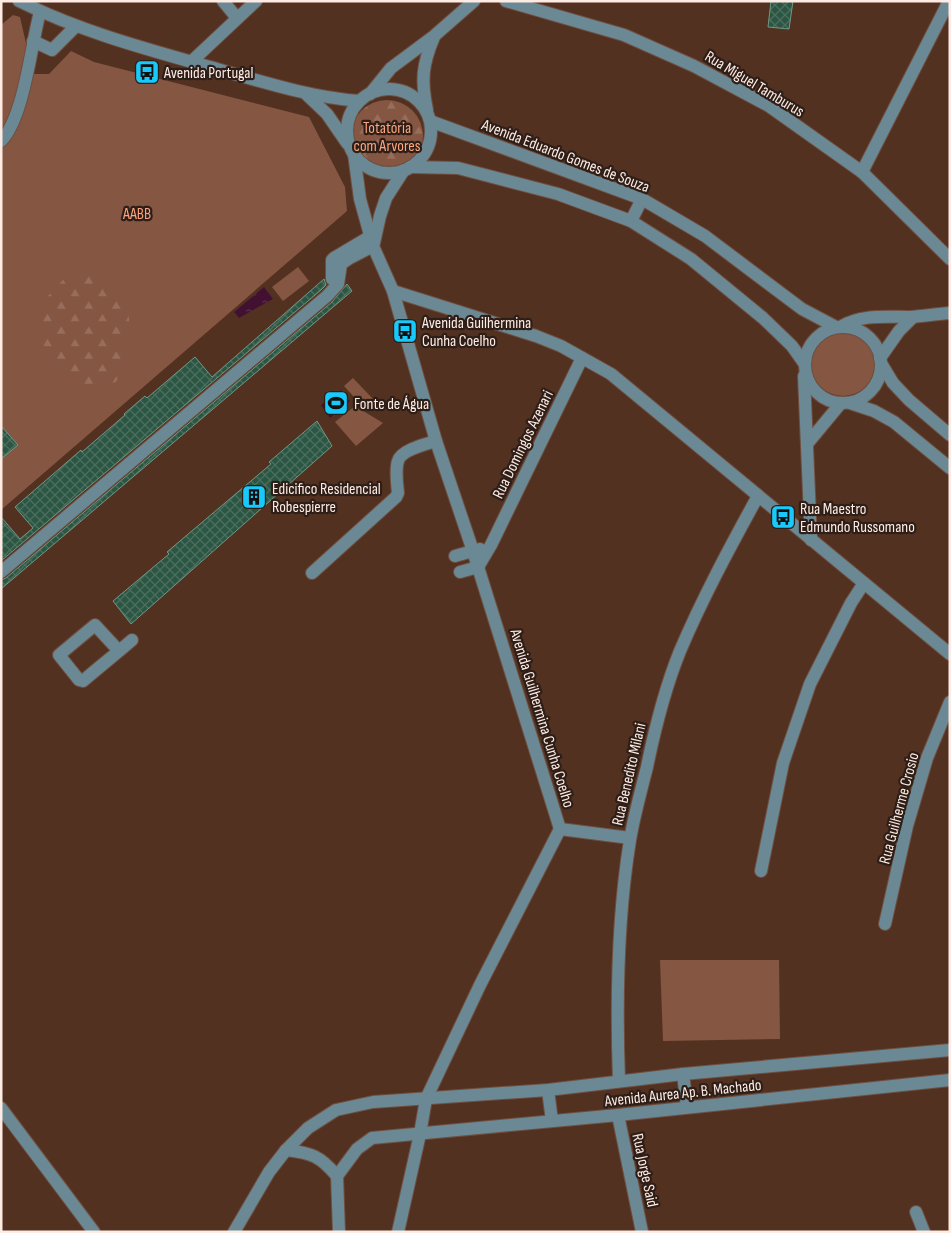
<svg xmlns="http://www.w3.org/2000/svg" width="951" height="1233" font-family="'Sofia Sans Condensed',sans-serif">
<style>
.green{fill:#855641}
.forest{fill:url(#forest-firs)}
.water{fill:url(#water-ripples)}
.building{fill:url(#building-cross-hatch);stroke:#6e9985}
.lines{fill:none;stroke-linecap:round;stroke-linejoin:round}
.minor-casing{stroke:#6e4f40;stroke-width:14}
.minor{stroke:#6b8995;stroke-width:12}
.labels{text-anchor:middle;stroke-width:4.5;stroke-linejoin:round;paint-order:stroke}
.poi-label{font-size:16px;fill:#feece4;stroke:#2d1e17;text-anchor:start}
.street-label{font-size:16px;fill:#feece4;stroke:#2d1e17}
.park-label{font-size:16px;fill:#fda67f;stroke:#2d1e17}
</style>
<defs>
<pattern id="forest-firs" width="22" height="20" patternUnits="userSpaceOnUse" patternTransform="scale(1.25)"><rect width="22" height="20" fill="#855641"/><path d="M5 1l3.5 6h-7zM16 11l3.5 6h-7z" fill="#976e5c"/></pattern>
<pattern id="water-ripples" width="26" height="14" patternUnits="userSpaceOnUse" patternTransform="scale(1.25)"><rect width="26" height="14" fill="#421131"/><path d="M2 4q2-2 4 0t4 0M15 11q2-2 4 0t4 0" fill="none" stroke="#5e344f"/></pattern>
<pattern id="building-cross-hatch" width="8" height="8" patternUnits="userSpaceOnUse" patternTransform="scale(1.25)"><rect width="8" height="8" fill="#2c5644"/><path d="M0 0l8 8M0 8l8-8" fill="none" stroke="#4c6e5f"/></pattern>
</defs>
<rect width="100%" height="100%" fill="#533121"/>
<g class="green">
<path d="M13,15L20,17L33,74H49L71,51L94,62L309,117L345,187L347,211L1,510V25Z"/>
<path d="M298,267L309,281L283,301L272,287Z"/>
<circle cx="843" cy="364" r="32"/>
<path d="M353,378L373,399L363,407L344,386Z"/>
<path d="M355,406L383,423L356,446L335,422Z"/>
<path d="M660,960H779L780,1039L663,1041Z"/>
</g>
<g class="forest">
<circle cx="387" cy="136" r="36"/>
<path d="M78,272C99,278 124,294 129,317C130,325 126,336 125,344C124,358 123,369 116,382L86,389L68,384L55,367L44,346L38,325L45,299L63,280Z"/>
</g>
<g class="water">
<path d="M264,287L273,299L239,318L234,312Z"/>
<path d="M341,390L350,401L330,418L321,405Z"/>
</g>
<g class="building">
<path d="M771,1H793L789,29L768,27Z"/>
<path d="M324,279L326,285L321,290L1,561V517L20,539L33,528L15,507L81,450L82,452L125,415L124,414L145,396L147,398L195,357L212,377Z"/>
<path d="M347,284L352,291L1,589V580L6,578L332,302Z"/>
<path d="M317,421L332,446L131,624L113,601L169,554L167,552L271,464L269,462Z"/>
<path d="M1,426L18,445L1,459Z"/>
</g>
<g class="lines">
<defs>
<g id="minor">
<path d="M19,1C79,31 146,49 210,67C260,81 308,97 359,101"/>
<path d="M223,1L237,18"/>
<path d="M506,1L624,35L694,66L769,106L862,172L950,259"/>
<path d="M33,41L52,50L76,26"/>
<path d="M191,62L256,1"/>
<circle cx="389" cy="131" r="42"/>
<path d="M306,94L327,114L347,143"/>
<path d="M370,94L391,68L434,36L474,1"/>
<path d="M427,110C421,81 422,65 434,37"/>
<path d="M430,121L642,199L705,236L802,309L836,327"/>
<path d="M1,141C24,118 31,45 40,12"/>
<path d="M354,154L360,199L373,246L393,291L436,441L473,551L560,829L480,985L426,1099L420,1134L398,1232"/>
<path d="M410,167L458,168L558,194L631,221L691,259L763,318L792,346L804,363"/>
<path d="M862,172L949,1"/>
<path d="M631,221L642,199"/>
<path d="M374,243L380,216L386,198L404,170"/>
<path d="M332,279V260L334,258L371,236"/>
<path d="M393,291L536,336L561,346L611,374L950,654"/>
<circle cx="843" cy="365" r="38"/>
<path d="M840,327C861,314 886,317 910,317C923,316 937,314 950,313"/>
<path d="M880,358L899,331L913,317"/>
<path d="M881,363L893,383L909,400L950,435"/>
<path d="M804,376L811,540"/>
<path d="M850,403L874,411L894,422L950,468"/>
<path d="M807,444L841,403"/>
<path d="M455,556L480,549"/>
<path d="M1,572L327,296L338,284L341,264L348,259L373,246"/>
<path d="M460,572L478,567L491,545L582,358"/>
<path d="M312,573L396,497L398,493C397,483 395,470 398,461C401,450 426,444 436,441"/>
<path d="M119,651L95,625L59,655L79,680L83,681C99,667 116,654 132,640"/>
<path d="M560,829L630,838"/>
<path d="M761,871L783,763L810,684L851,603L864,583"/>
<path d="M885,924L907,826L927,758L950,702"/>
<path d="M683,1074L687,1107"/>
<path d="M619,1081C616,1000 617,920 630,840C634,816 641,791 647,767C655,728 665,688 680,651C703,597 730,547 758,496"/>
<path d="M548,1090L552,1121"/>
<path d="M1,1108L94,1232"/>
<path d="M618,1115L642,1232"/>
<path d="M286,1150C312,1153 320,1156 337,1176"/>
<path d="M916,1212L924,1232"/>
<path d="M234,1232L269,1172L286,1150L308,1128L336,1110L373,1102L548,1090L683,1074L950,1050"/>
<path d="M339,1232L337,1176L357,1149L372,1138L618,1115L950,1080"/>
</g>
</defs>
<use href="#minor" class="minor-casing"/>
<use href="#minor" class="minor"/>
</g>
<defs>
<symbol id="bus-square" viewBox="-11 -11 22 22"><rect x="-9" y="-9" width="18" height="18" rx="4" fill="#18cafc" stroke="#2d1e17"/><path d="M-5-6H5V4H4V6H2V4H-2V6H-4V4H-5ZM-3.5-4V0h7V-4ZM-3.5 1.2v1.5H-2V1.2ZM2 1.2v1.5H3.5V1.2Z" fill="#111"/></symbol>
<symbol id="stadium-square" viewBox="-11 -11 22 22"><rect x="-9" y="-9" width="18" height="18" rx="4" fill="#18cafc" stroke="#2d1e17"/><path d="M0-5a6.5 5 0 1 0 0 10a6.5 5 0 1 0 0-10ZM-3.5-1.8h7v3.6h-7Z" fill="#111"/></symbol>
<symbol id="building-square" viewBox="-11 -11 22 22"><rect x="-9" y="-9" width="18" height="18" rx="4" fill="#18cafc" stroke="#2d1e17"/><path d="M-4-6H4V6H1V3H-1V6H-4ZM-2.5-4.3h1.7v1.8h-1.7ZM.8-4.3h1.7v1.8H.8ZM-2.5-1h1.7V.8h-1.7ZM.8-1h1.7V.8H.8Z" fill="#111"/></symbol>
</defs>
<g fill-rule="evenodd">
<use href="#bus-square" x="133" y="58" width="28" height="28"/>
<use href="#bus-square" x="391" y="317" width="28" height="28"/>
<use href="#stadium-square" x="322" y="389" width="28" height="28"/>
<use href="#building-square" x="240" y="483" width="28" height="28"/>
<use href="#bus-square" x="769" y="503" width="28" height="28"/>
</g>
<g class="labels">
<g class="poi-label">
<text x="164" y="78">Avenida Portugal</text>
<text x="422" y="328">Avenida Guilhermina<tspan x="422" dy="18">Cunha Coelho</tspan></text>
<text x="354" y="409">Fonte de Água</text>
<text x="272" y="494">Edicifico Residencial<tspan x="272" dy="18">Robespierre</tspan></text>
<text x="800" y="514">Rua Maestro<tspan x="800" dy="18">Edmundo Russomano</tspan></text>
</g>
<g class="street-label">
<text transform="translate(755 83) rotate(31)" y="6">Rua Miguel Tamburus</text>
<text transform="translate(566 155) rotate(21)" y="6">Avenida Eduardo Gomes de Souza</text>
<text transform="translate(522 444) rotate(-64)" y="6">Rua Domingos Azenari</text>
<text transform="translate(543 718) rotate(73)" y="6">Avenida Guilhermina Cunha Coelho</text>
<text transform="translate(628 774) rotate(-77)" y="6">Rua Benedito Milani</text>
<text transform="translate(898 808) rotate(-75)" y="6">Rua Guilherme Crosio</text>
<text transform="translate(683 1092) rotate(-6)" y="6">Avenida Aurea Ap. B. Machado</text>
<text transform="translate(646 1170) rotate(78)" y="6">Rua Jorge Said</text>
</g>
<g class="park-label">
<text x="387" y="133">Totatória<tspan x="387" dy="18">com Arvores</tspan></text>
<text x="137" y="219">AABB</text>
</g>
</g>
<rect width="951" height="1233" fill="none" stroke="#feece4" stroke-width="5"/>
</svg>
